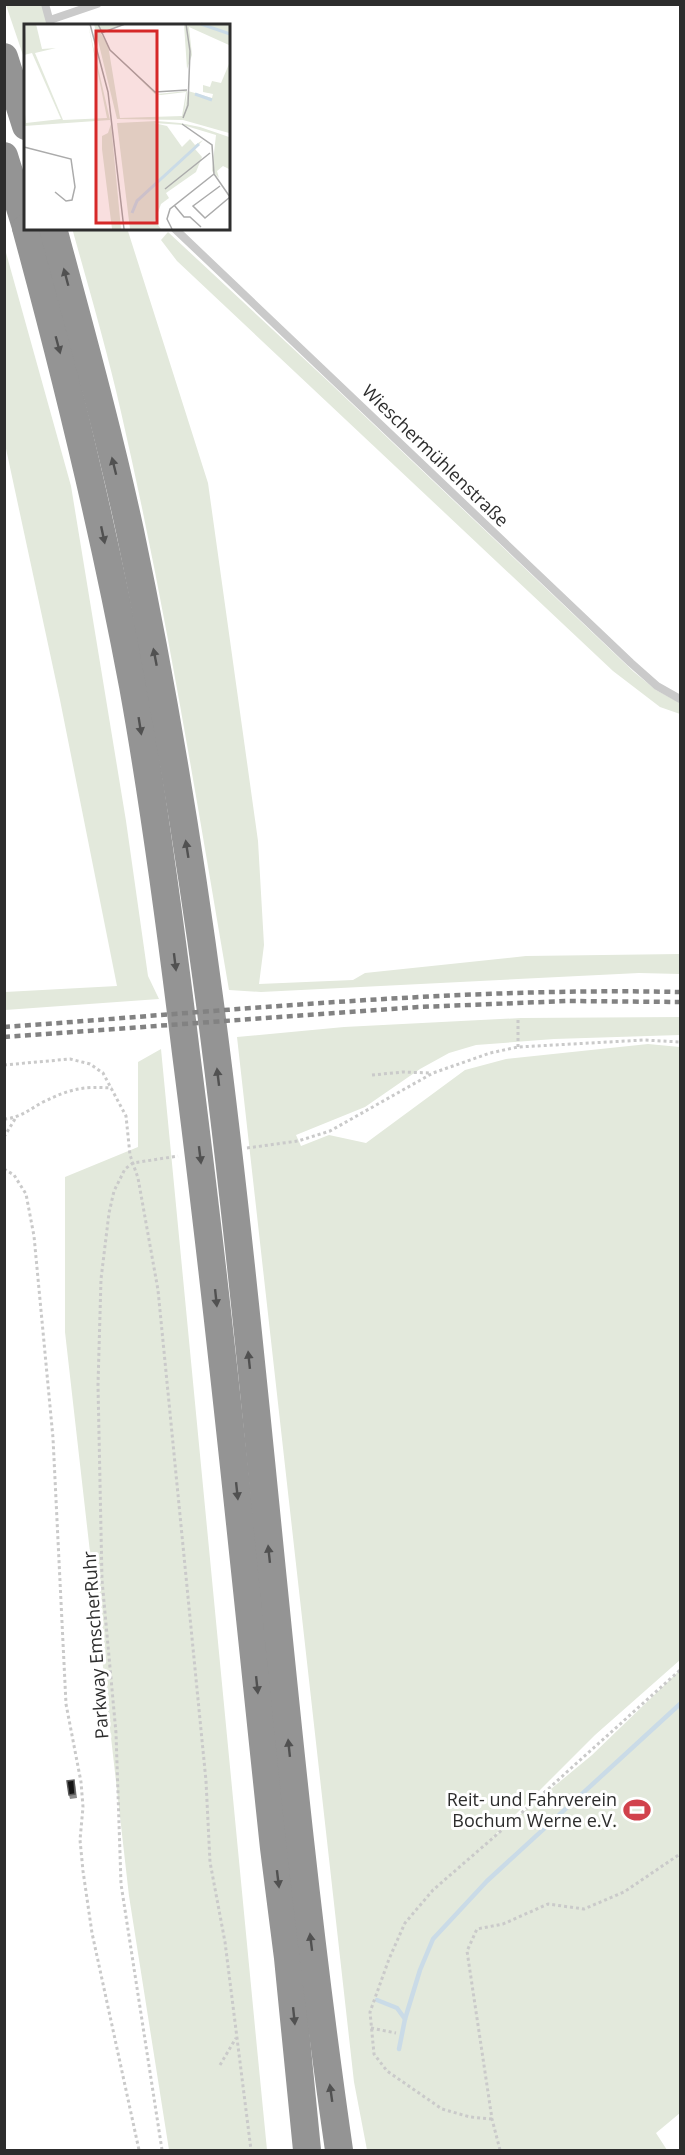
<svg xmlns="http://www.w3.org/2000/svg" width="685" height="2155" font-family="'Open Sans',sans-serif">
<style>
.green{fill:#e3e9dc}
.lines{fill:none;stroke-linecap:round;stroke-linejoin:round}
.stream{stroke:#cadbe7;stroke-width:4.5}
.path{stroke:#cacaca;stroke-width:3;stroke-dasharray:3 3;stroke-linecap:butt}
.service{stroke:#cacaca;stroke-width:8}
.motorway{stroke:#949494;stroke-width:28}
.rail{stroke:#828282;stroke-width:4.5;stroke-dasharray:6 4.5;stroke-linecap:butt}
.wall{fill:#8a8a8a}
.building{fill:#141414;stroke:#5a5a5a;stroke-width:1.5}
.oneway{fill:#515151}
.labels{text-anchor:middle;stroke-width:6;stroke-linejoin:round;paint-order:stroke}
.street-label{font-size:18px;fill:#2d2d2d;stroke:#fff}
.poi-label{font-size:18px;fill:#2d2d2d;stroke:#fff;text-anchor:end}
.inset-river{fill:none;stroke:#cadbe7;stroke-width:3}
.inset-road{fill:none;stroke:#ababab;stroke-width:1.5}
.view{fill:#d62828;fill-opacity:0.15;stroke:#d62828;stroke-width:3}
.inset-edge{fill:none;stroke:#2d2d2d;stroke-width:3}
</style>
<rect width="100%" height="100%" fill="#fff"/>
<g class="green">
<path d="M6,5H70L42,6L55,25L26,26L25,61Z"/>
<path d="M72,228H127L208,483L258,841L264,945L259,984L353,980L365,973L526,956L680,954V974L639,973L261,992L229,990C196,797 165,603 121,412C107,350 89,289 72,228Z"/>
<path d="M168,232L330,383L634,672L656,690L680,703V714L660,707L613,671L177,261L161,240Z"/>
<path d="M5,249L71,486L126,821L148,976L159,999L5,1010V992L117,986L60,700L5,444Z"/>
<path d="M680,1017V1035L554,1039L476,1045L449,1053L420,1069L365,1107L296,1135L301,1146L329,1135L366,1143L465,1070L506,1059L648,1044L680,1047V1660L595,1735L493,1837L592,1755L680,1670V2113L656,2133L667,2150H367L354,2082L237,1037L344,1027L521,1018Z"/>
<path d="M161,1049L257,2048L267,2150H169L129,1896L65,1332V1177L138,1147V1062Z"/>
</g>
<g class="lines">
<g class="stream">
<path d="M377,2000L397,2008L405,2019"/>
<path d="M399,2049L405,2019L420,1970L433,1939L487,1881L680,1704"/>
</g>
<g class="path">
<path d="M518,1047V1018"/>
<path d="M4,1065L70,1059L90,1064L103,1073L126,1116L130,1155L138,1178L158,1290L206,1781L210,1862L225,1942L251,2150"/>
<path d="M372,1075L403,1072L431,1073"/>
<path d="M4,1119C20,1118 30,1109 43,1102C70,1089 82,1086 112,1088"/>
<path d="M4,1137L15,1119"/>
<path d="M247,1148L298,1141L330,1131L433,1073L490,1053L518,1047L644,1040L680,1042"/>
<path d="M4,1169L14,1175L26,1194L34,1236L53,1438L66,1704L81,1782L83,1807L80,1840L83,1871L92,1933L139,2150"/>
<path d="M371,2028L396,2033"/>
<path d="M220,2065L236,2038"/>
<path d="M492,2119L470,2117L442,2109L387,2071L374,2054L370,2012L389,1959L405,1923L433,1890L517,1817L680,1670"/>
<path d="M162,2150L121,1884L116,1733L102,1580L98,1385L101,1279L109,1213L114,1191L125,1169L133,1163L178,1156"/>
<path d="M500,2150L492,2119L467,1951L477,1929L503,1924L548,1904L584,1909L624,1892L680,1854"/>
</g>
<g class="service">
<path d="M45,4L51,26"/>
<path d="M50,20L97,4"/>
<path d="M174,228L631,663L657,686L680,699"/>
</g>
<g class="motorway">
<path d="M4,57L26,126"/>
<path d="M4,156L26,227"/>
<path d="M26,228C67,379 104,531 133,686C155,807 171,930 186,1053C220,1317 246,1583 274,1848L288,1958L307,2150"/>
<path d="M53,228C80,329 108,429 130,531C163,688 189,846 210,1004C260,1385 284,1770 339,2150"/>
</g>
<g class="rail">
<path d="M4,1027C229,1011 455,987 680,992"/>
<path d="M4,1037L418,1007L568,1001L680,1002"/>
</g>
</g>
<path class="wall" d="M75,1783L77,1798L70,1799L69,1795Z"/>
<path class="building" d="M74,1780L75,1794L69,1795L67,1781Z"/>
<defs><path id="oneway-solid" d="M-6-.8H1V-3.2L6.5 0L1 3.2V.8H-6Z" transform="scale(1.5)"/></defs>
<g class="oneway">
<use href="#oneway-solid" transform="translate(66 277) rotate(-105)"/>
<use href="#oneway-solid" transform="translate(58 345) rotate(75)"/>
<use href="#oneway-solid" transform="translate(114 466) rotate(-104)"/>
<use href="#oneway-solid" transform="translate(103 535) rotate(78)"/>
<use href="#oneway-solid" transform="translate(155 657) rotate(-101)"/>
<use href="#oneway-solid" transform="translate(140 726) rotate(81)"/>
<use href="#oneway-solid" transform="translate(187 849) rotate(-99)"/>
<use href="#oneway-solid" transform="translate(175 962) rotate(83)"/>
<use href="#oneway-solid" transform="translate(218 1077) rotate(-97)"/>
<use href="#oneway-solid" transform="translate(200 1155) rotate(83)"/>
<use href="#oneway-solid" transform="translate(216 1298) rotate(84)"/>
<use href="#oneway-solid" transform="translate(249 1360) rotate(-96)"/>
<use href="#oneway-solid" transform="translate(237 1491) rotate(84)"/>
<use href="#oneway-solid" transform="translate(269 1554) rotate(-96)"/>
<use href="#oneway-solid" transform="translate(257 1685) rotate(84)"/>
<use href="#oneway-solid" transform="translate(289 1748) rotate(-96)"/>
<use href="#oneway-solid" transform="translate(278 1879) rotate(83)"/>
<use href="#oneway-solid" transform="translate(311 1942) rotate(-97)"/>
<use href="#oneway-solid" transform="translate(294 2016) rotate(84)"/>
<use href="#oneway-solid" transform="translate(331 2093) rotate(-98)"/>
</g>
<defs>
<symbol id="stadium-bare" viewBox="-9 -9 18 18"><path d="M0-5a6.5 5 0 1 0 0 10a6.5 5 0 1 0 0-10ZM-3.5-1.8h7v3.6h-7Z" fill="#d1424c" stroke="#fff" stroke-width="2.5" paint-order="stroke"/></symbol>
</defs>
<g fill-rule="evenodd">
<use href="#stadium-bare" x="618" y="1791" width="38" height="38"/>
</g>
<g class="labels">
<g class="street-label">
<text transform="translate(435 456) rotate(44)" y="6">Wieschermühlenstraße</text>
<text transform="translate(96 1645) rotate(-94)" y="6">Parkway EmscherRuhr</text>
</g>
<g class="poi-label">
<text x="617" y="1806">Reit- und Fahrverein<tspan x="617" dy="21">Bochum Werne e.V.</tspan></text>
</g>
</g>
<g transform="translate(24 24)">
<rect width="206" height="206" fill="#fff"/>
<path d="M12,0L18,25L32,24L11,29L39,96L83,94L64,0L86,96L0,102V81L2,99L37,95L8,29L0,31L2,1ZM70,0H100L76,8L84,21L96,94L158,92L162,68L137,71L131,70L87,27L133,70L163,67L160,92L164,67L188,74L189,70L179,68V61L186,63L188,57L197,59L205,40V109L159,96L93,95ZM160,0H205V21L165,3L168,31L163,45ZM133,97L156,99L176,103L205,113V145L199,142L193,147L195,154L188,147L192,111L159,101L130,99L143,102L158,123L166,115L171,121L179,116L171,125L178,133L172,148L142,169L145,174L137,180L131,197L137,205H106L93,99ZM87,100L97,205H88L78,125V112L84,109Z" fill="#e3e9dc"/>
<path class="inset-river" d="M177,0L206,10M171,70L188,76M108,189L113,177L175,120"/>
<path class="inset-road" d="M66,0L84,68L100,205M74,0L86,26L131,68L163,66M77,9L101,0M159,94L164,81L166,27L162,0M158,100L188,121L190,150L206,173M0,123L47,135L51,163L48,176L42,177L31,168M196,162L169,182L181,194L206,173M141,165L186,129M150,181L160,193H166L177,203M148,205L143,195L146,185L190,150"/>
<path class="view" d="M72,7H133V199H72Z"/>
<rect width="206" height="206" class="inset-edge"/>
</g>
<rect width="685" height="2155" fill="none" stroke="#2d2d2d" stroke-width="12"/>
</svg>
